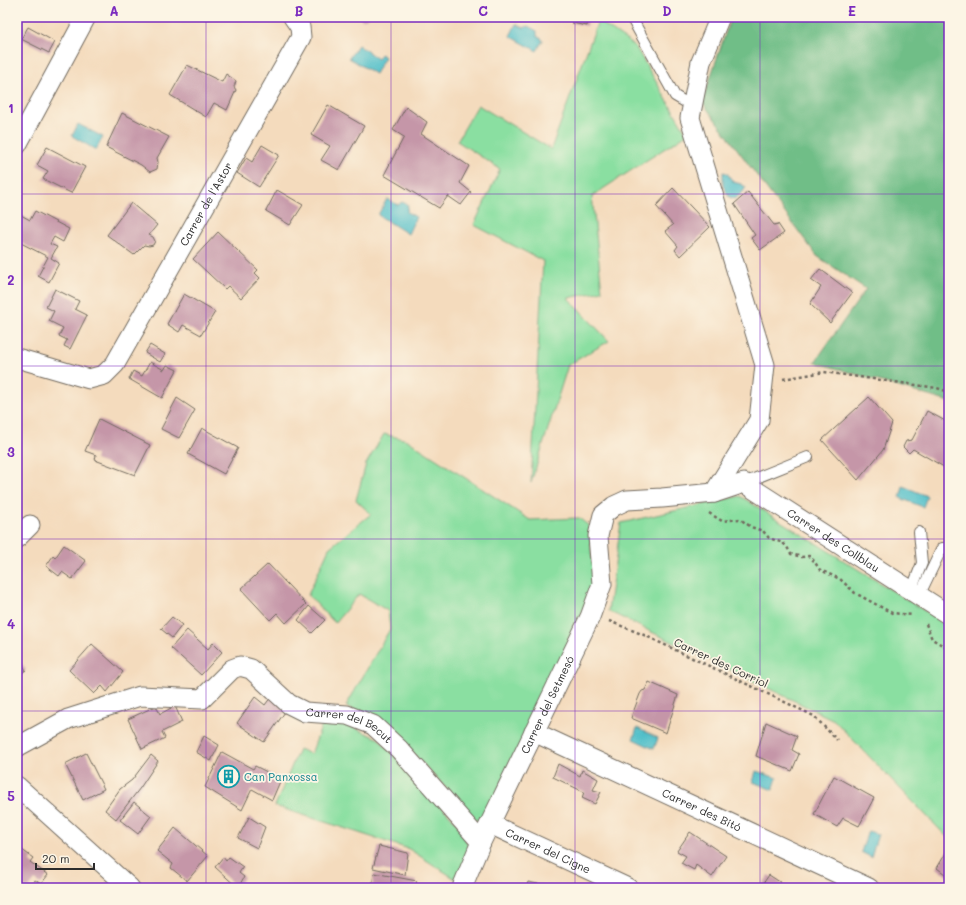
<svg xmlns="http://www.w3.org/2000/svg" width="966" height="905" font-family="Mali,sans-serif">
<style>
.green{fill:#8adfa1;stroke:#5a8566}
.forest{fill:#6fbe87;stroke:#4d7459}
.water{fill:#51bfc9;stroke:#3e757a}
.building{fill:#c596a8}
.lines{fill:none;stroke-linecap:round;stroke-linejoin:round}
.service-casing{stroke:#71695e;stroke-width:12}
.minor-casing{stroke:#71695e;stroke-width:21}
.path{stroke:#71695e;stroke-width:2.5;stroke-dasharray:3 3;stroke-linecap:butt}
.service{stroke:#fff;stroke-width:10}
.minor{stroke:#fff;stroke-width:19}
.grid{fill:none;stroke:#7b2cbf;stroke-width:1;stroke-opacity:0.55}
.labels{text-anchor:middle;stroke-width:3.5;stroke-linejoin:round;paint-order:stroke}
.street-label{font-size:11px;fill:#2b2b2b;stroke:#fcf5e5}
.culture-label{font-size:11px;fill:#0d838f;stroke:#fcf5e5;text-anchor:start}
.neatline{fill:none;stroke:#7b2cbf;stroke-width:1.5}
.grid-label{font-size:13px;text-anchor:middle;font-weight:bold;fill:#7b2cbf}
</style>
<rect width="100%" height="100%" fill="#fcf5e5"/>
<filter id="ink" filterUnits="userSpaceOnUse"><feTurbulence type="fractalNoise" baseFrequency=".025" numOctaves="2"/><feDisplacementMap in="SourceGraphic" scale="8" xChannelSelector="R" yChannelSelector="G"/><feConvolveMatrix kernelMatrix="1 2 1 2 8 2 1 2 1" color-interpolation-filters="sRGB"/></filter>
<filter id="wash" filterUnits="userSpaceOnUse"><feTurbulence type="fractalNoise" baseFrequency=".012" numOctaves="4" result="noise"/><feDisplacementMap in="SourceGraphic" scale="16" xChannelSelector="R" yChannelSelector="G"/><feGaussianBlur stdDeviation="0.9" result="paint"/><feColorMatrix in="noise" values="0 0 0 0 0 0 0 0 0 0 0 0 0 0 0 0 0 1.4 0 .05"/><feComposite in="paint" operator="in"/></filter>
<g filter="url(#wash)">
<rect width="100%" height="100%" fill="#f4dbbd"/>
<g class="green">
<path d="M598,21L635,46L687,134L592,196L602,291L568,298L609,341L568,365L531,483L543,261L474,225L500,169L457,141L478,105L551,149Z"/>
<path d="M384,434L407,440L530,520L579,518L589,526L594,584L588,601L482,826L389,728L346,706L390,629L388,611L359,594L335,623L308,595L329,548L371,514L356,500L366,464Z"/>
<path d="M740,496L949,626V838L946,836L834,720L608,611L621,523Z"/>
<path d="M323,722H342L379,739L456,822L471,850L457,880L409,849L275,806L299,749L311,754Z"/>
</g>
<path class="forest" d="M731,17H949V402L815,362L866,289L817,256L702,102Z"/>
<g class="water">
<path d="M17,17H22L23,20V32L17,36Z"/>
<path d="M516,24L524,28L528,26L537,31V36L543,40L537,51L510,36Z"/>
<path d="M358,45L378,59L381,54L385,57L375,74L349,58Z"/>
<path d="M78,124L103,137L96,150L72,136Z"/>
<path d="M723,172L727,173L733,182L741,184L746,187L743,192L735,199L729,197L723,186Z"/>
<path d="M387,199L398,205L402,202L408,205L407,212L416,217L408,234L378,215Z"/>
<path d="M903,486L927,496L923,507L900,498Z"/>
<path d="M637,728L658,738L654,749L633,739Z"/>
<path d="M756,771L777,778L773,790L753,782Z"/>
<path d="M868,831L878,834L871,857L861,852Z"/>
</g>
<g id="blocks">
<g class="building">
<path d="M360,17H370L362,20Z"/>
<path d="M573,17H588L587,26L572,23Z"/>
<path d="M28,27L55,42L49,53L21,39Z"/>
<path d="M187,65L222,82L226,74L236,81L234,87L236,90L227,110L214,103L206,117L170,95Z"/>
<path d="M328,105L364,126L339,170L321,160L330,146L311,135Z"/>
<path d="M406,107L427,122L421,134L469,166L460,183L471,192L461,205L448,196L439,208L384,175L404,137L393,130Z"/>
<path d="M122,113L169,137L157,158L158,162L157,169L150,172L141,165L106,147Z"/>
<path d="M262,145L279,155L259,187L237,173L246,158L252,162Z"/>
<path d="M47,147L85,167L71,193L43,179L48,171L37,165Z"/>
<path d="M673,188L710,227L680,256L675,250L678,246L665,231L673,225L656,206Z"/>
<path d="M277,190L303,205L290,225L266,211Z"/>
<path d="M748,192L774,225L778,224L784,233L760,250L751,238L755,235L734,204Z"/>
<path d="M131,203L157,225L149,235L153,237L155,241L153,245L149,246L144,245L134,255L107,235Z"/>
<path d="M35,211L69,229L63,242L54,237L50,244L57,247L51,258L59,263L49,282L38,276L48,257L17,241V223L21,215L30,220Z"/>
<path d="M218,232L258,270L255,273L260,278L241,298L228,286L225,289L193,259Z"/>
<path d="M820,269L852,293L830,323L810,304L821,287L811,280Z"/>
<path d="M55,289L79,301L75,309L87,315L70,349L64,346L67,340L59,336L63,328L49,321L54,311L46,307Z"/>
<path d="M184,294L215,312L201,335L183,325L179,332L167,324Z"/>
<path d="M150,345L165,354L160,362L145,353Z"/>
<path d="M150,362L164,370L167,365L177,370L162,398L129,379L133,371L142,376Z"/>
<path d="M869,397L892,423L883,450L858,480L822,440Z"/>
<path d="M177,398L195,410L179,438L161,429Z"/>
<path d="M927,411L949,423V470L913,449L909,453L903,447L906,441L912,440Z"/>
<path d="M99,419L150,445L135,475L95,460L96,455L85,451Z"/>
<path d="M202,428L238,448L224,474L188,454Z"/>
<path d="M64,545L86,561L72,579L62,572L59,576L46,566L53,556L55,558Z"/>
<path d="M268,564L306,604L286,623L277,613L270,620L241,589Z"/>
<path d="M309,606L325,620L312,633L298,620Z"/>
<path d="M172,617L182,625L172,638L161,629Z"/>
<path d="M187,630L208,649L213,643L222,652L201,675L171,648Z"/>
<path d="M92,644L123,672L107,692L102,686L94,694L69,670Z"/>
<path d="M17,657L26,670L17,677Z"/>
<path d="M649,682L678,695L666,733L631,718L640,694L642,691L645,690Z"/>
<path d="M255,697L265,705L271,697L287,709L264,742L237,723Z"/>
<path d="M156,706L160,714L175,706L182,722L162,732L165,738L142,749L128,719Z"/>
<path d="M766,722L797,736L792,750L799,754L792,771L756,756Z"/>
<path d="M204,736L219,745L211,761L196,752Z"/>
<path d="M222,752L253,769L255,766L281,779L272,800L252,789L242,810L205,787Z"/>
<path d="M86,753L104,789L83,800L65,764Z"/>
<path d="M151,755L158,761L140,788L116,819L105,810L120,789L132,780Z"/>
<path d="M558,764L580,776L582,770L598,779L593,790L601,792L595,804L582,798L584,792L553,777Z"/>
<path d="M834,776L874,798L859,826L843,818L837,827L814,814Z"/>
<path d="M134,802L151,816L138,834L120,820Z"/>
<path d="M249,817L265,827L257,848L238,838Z"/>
<path d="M175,828L208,856L187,881L171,868L173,864L157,851Z"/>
<path d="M690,832L726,856L712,877L696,865L694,870L681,863L686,856L677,851Z"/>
<path d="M17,846L33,858L30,862L48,875L41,884L35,880L29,888H17Z"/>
<path d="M379,846L408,853L405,875L373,868Z"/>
<path d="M949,848V877L937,868Z"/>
<path d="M223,857L226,861L229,857L243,867L239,873L244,877L238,888L215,867Z"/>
<path d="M374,873L417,881L415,888H372Z"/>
<path d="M769,875L789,888H760Z"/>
<path d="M528,882L553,887V888H526Z"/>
</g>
</g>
</g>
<g filter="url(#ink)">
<use href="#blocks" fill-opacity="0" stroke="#71695e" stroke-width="1"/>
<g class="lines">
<defs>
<g id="service">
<path d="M631,17L675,96L692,106"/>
<path d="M744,483L808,457"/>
<path d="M911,591L922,563L919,532"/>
<path d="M919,596L942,548H949"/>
</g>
<g id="minor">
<path d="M17,145L86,17"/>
<path id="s1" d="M17,358L89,379L104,375L115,364L301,37L300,27L293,17"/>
<path d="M714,493L759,420L765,365L690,118L701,62L720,17"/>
<path d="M17,538L30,525"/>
<path id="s2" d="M534,732L869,888"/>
<path id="s3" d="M17,747L68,719L140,696L202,699L232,669L240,666L251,669L289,704L305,712L347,715L373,725L399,749L481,842"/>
<path d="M17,786L130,888"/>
<path id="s4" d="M490,824L628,888"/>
<path id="s5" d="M463,888V885L481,842L590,617L602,584L598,536L603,515L614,506L627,500L662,498L714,493L744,483L949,615"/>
</g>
</defs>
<use href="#service" class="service-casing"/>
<use href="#minor" class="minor-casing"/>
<g class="path">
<path d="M783,379L824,372L937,388L949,392"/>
<path d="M709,513L722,521L740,519L751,527L763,531L769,538L783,543L787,547L791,554L802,557L809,556L814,561L820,570L840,579L855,593L892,613L912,615"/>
<path d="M609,621L644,635L814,716L837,740"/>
<path d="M926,624L932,639L949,649"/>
</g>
<use href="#service" class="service"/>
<use href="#minor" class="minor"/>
</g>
</g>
<path class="grid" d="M206,17V888M391,17V888M575,17V888M760,17V888M17,194H949M17,366H949M17,539H949M17,711H949"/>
<defs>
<symbol id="building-ring" viewBox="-11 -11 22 22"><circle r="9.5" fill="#fcf5e5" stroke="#0f9aa8" stroke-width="1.5"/><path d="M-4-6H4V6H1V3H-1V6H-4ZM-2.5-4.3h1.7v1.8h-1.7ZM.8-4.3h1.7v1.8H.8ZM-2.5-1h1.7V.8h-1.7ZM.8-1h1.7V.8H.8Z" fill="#0f9aa8"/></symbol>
</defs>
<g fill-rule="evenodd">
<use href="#building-ring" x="216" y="764" width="25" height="25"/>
</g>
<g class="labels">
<g class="street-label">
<text dy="4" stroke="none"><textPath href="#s1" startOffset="290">Carrer de l'Astor</textPath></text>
<text dy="4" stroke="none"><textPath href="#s5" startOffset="658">Carrer des Collblau</textPath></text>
<text transform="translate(721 663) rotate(25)" y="4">Carrer des Corriol</text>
<text dy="4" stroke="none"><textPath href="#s5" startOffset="202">Carrer del Setmesó</textPath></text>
<text dy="4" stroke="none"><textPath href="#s3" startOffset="375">Carrer del Becut</textPath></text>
<text dy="4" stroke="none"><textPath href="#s2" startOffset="185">Carrer des Bitó</textPath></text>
<text dy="4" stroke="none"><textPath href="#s4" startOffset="64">Carrer del Cigne</textPath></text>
</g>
<g class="culture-label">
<text x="244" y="781">Can Panxossa</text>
</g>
</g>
<rect width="966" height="905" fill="none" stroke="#fcf5e5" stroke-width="44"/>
<path d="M36 863v6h58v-6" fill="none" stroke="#2b2b2b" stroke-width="2"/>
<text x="42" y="863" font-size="12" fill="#2b2b2b" stroke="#fcf5e5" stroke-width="3" paint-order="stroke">20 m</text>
<rect x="22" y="22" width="922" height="861" class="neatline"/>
<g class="grid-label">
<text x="114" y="16">A</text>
<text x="299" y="16">B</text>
<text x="483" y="16">C</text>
<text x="667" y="16">D</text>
<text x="852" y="16">E</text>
<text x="11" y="113">1</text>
<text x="11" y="285">2</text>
<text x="11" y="457">3</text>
<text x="11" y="629">4</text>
<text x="11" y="801">5</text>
</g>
</svg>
